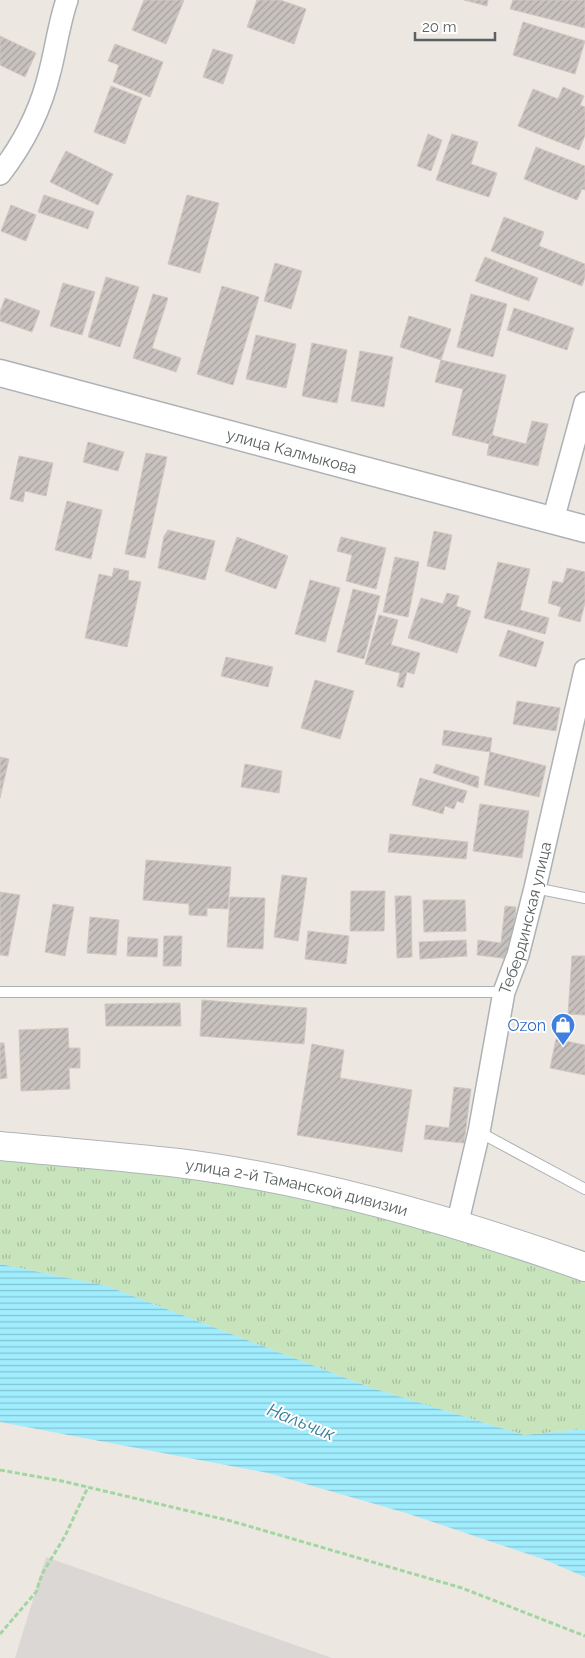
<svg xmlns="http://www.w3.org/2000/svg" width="585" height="1658" font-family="Raleway,sans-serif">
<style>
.industrial{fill:#dbd7d4}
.park{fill:url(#park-tufts)}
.water{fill:url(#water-rules)}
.building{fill:url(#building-hatch);stroke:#d1c7c0}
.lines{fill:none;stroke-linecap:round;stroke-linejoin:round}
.service-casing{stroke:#adb2b4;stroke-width:12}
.minor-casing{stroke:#adb2b4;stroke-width:24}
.tertiary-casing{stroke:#adb2b4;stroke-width:29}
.secondary-casing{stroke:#aeb4b7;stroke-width:30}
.path{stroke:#a1d6a1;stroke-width:3;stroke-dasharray:5 2.5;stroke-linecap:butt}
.service{stroke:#fff;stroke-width:10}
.minor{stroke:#fff;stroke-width:21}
.tertiary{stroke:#fff;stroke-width:26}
.secondary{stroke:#fff;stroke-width:28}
.labels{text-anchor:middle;stroke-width:4;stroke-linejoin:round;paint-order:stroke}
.street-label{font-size:16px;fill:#5a6062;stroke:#fff}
.shop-label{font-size:16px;fill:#366cbe;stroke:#fff;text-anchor:end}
.water-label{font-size:18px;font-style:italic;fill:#367c95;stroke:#fff}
</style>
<defs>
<pattern id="park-tufts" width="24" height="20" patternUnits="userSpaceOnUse" patternTransform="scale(1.25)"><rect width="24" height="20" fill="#c7e4bd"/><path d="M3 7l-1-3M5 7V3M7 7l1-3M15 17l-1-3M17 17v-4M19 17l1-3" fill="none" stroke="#a5bc9d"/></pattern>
<pattern id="water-rules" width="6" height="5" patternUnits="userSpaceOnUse" patternTransform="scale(1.25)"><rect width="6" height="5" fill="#a0edfe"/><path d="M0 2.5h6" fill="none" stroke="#85c3d1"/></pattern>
<pattern id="building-hatch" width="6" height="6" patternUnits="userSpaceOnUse" patternTransform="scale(1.25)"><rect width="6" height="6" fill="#c8c2bf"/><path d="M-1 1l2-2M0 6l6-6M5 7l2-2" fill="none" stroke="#a5a19f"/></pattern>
</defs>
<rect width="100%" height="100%" fill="#ede7e1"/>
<path class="industrial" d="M46,1557L332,1658H15Z"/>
<path class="park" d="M0,1146L179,1163L585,1267V1429L524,1435L369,1387L107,1286L0,1264Z"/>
<path class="water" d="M0,1264L107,1286L369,1387L524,1435L585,1429V1577L543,1559L406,1513L268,1473L0,1422Z"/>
<g class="building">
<path d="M144,0H184L166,44L132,30Z"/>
<path d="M257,0H280L306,9L294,44L247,27Z"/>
<path d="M464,0H488L487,6Z"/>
<path d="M513,0H585V28L510,9Z"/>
<path d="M523,22L585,41L575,74L513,55Z"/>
<path d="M0,36L36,53L25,77L0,65Z"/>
<path d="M115,44L163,62L150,97L113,82L119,65L108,61Z"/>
<path d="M213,49L233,55L223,84L203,77Z"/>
<path d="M111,86L142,98L125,144L94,132Z"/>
<path d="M563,87L584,96L580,105L585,107V135L579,150L518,126L533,89L558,99Z"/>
<path d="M428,134L442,140L431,171L417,166Z"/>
<path d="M452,134L478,142L471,164L497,173L489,197L436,180Z"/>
<path d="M536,147L585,166V190L582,189L577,200L524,179Z"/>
<path d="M66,151L113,174L98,205L50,182Z"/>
<path d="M44,195L94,212L88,229L38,212Z"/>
<path d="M187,195L219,203L200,273L168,264Z"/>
<path d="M11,205L36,215L26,241L1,231Z"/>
<path d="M504,217L544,232L539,246L585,264V277L582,286L491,251Z"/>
<path d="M485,257L538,278L529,301L475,281Z"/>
<path d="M275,263L302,271L291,309L264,301Z"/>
<path d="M106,277L139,287L120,347L88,337Z"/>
<path d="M63,283L95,292L82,335L50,326Z"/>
<path d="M222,286L259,297L233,385L197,374Z"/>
<path d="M153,294L168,298L152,348L181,358L176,372L133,358Z"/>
<path d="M471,294L507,304L493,357L457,347Z"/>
<path d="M5,298L40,311L32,332L0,321V312Z"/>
<path d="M514,308L574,328L567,350L507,330Z"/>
<path d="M409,316L451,329L441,360L400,347Z"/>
<path d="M256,335L296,344L286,388L246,379Z"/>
<path d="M312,343L347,350L337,403L302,396Z"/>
<path d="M360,351L393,357L384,407L351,401Z"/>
<path d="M441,360L506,375L490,444L452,435L463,389L435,382Z"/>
<path d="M532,421L548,424L538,466L487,455L491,435L526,444Z"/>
<path d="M88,442L124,452L118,471L83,462Z"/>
<path d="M146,453L167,457L145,558L125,554Z"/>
<path d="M19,456L53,463L46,496L25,491L23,502L10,499Z"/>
<path d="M67,501L102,510L91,559L55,550Z"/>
<path d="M168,530L215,541L205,580L158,568L164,536Z"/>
<path d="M434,531L452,535L445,570L427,566Z"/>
<path d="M237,537L288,556L276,589L225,571Z"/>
<path d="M341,537L386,548L376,589L346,581L352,555L337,551Z"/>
<path d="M395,557L419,562L408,617L383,612Z"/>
<path d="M498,562L530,569L520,610L549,618L545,634L484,618Z"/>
<path d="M114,568L129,571L128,580L141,582L127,647L85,638L99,574L112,577Z"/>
<path d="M567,568L585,572V603L580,622L558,616L561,607L548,603L553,581L563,583Z"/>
<path d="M310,580L340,588L325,642L295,634Z"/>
<path d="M353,589L380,596L364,659L337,652Z"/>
<path d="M447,593L459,596L456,606L471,611L457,653L408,638L421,598L443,604Z"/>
<path d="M379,615L398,620L391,645L420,653L414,674L407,672L403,688L397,686L400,673L365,664Z"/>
<path d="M508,630L544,642L536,667L499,656Z"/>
<path d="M226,657L273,667L268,687L221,676Z"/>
<path d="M315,680L354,691L340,739L301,728Z"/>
<path d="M517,701L560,708L556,731L513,724Z"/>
<path d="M444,730L492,738L490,752L442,745Z"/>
<path d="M490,752L546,766L539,797L484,785Z"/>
<path d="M0,757L9,759L0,798Z"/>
<path d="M245,764L282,771L279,793L241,787Z"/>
<path d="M436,764L479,777L478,788L433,773Z"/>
<path d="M420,778L467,791L463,803L457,801L454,809L445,806L443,814L412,805Z"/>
<path d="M480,804L529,811L522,858L473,851Z"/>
<path d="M390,834L468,842L466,859L388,852Z"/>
<path d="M146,860L231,867L228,909L207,908V916L189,915V904L143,900Z"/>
<path d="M282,875L307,878L298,941L274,937Z"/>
<path d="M351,891H385L384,931H350Z"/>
<path d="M0,892L20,895L8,956L0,955Z"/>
<path d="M395,896H411L412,957L397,958Z"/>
<path d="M230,897L265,898L263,949L227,947Z"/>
<path d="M423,900H465L466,931L424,932Z"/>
<path d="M53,904L74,907L65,956L45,952Z"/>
<path d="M505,906L516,907L510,959L477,955L478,940L501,943Z"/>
<path d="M90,917L119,920L116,955L87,953Z"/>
<path d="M308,931L349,936L346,964L305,959Z"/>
<path d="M164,936H182L181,966H163Z"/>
<path d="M128,937L158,939L157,957L127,956Z"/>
<path d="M466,940L467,956L420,959L419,942Z"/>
<path d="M572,956H585V1015L568,1014Z"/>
<path d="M202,1000L307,1008L304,1044L200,1036Z"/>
<path d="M180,1003L181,1026H106L105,1004Z"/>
<path d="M68,1028L69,1048H80V1068H69L70,1089L21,1091L19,1030Z"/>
<path d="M556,1039L585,1045V1075L550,1068Z"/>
<path d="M0,1043H4L7,1078L0,1079Z"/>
<path d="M312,1044L344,1050L340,1078L412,1090L402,1152L297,1135Z"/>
<path d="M454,1087L471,1089L464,1143L424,1139L426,1125L449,1128Z"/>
</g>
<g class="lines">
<defs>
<g id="service">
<path d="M535,888L585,898"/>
<path d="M0,992H504"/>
<path d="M479,1132L585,1189"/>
</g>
<g id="minor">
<path d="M0,174C24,143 41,110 50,71C56,48 59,23 67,0"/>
<path d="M553,520L585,403"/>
<path id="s1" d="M457,1225L479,1132L504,992L518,955L535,888L585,670"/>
</g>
<g id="tertiary">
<path id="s2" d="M0,373L585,529"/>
</g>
<g id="secondary">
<path id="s3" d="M0,1146C59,1152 119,1156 178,1163C315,1180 455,1221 585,1267"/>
</g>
</defs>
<use href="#service" class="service-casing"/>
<use href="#minor" class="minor-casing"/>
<use href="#tertiary" class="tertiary-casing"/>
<use href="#secondary" class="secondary-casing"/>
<g class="path">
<path d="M0,1470L62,1481L231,1521L462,1588L585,1636"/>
<path d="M0,1634L36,1592L42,1574L65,1536L88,1487"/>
</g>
<use href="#service" class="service"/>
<use href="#minor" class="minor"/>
<use href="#tertiary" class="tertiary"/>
<use href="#secondary" class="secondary"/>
</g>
<defs>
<symbol id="shop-pin" viewBox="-11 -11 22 30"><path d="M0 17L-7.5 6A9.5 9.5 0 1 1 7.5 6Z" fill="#3f7fe0" stroke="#fff"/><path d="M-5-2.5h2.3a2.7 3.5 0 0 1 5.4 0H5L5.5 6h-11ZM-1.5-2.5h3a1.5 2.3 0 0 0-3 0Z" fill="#fff"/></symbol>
</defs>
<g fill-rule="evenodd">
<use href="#shop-pin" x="549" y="1011" width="28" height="38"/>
</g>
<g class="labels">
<g class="street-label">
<text dy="6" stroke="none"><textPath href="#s2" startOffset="302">улица Калмыкова</textPath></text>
<text dy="6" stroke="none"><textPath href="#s1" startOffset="315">Тебердинская улица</textPath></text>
<text dy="6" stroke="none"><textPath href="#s3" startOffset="300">улица 2-й Таманской дивизии</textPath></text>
</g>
<g class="shop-label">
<text x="546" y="1031">Ozon</text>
</g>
<g class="water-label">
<text transform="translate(301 1422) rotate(22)" y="6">Нальчик</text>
</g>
</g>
<path d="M415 32v8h80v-8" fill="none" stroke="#5a6062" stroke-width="2.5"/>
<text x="422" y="32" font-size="15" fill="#5a6062" stroke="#ffffff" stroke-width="4" paint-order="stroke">20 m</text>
</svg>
